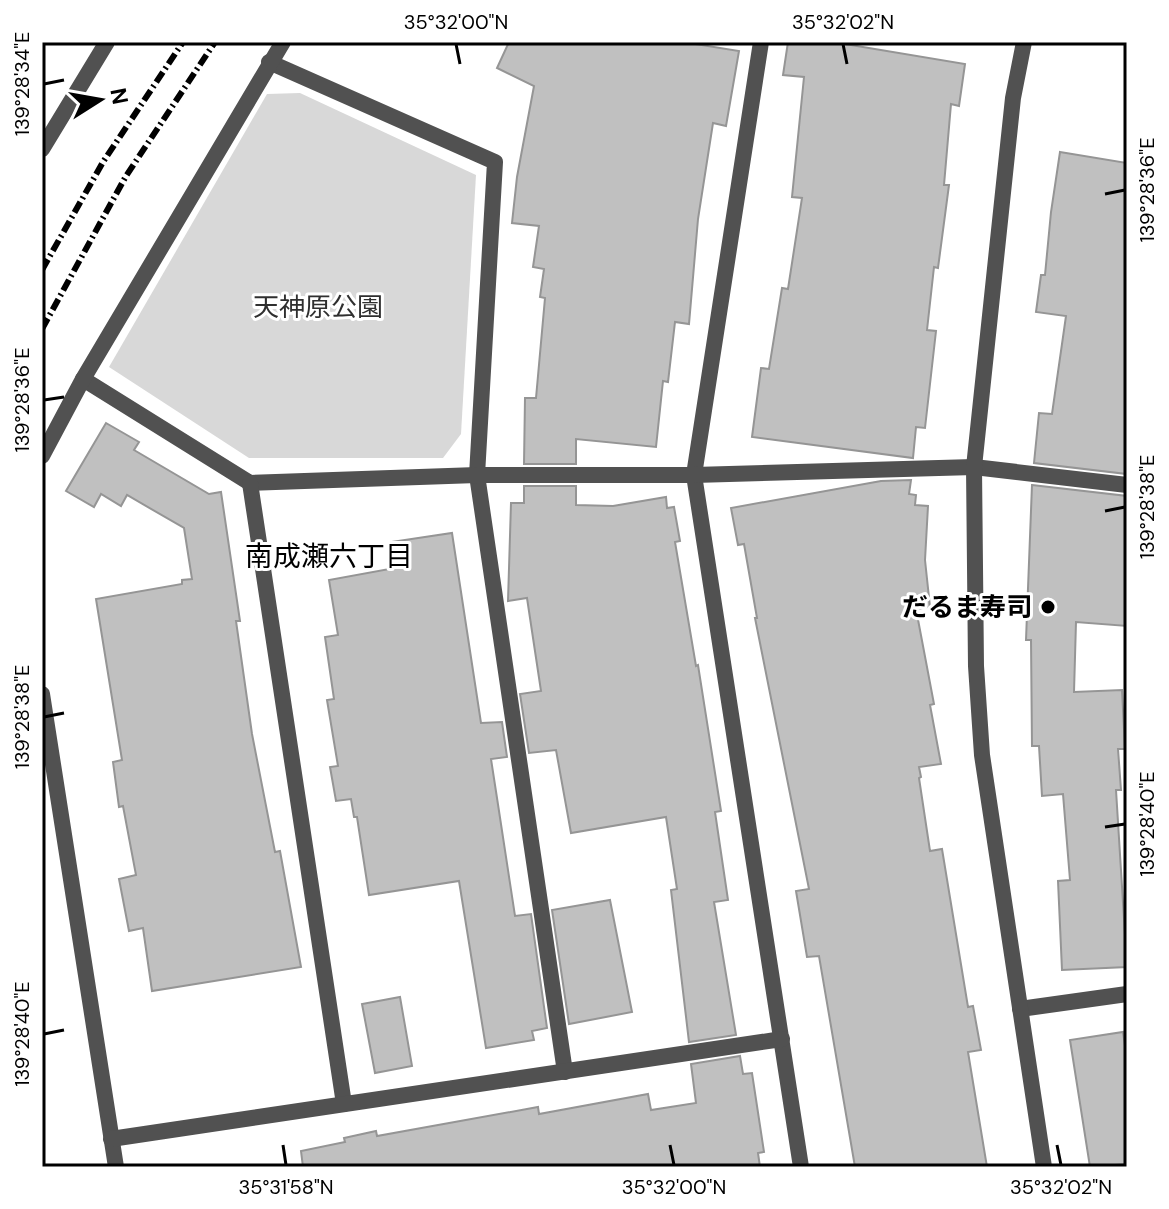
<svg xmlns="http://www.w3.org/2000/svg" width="1169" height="1209" font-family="'DM Sans','Noto Sans JP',sans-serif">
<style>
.green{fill:#d8d8d8}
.building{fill:#c0c0c0;stroke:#959595;stroke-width:2}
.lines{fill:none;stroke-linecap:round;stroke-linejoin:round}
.minor{stroke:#515151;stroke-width:16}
.tertiary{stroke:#515151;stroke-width:16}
.rail{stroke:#000;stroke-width:6;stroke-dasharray:12 4 2 4;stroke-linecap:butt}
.ticks{fill:none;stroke:#000;stroke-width:3}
.poi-dot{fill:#000;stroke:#fff;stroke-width:3}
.labels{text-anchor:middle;stroke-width:6;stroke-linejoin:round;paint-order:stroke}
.park-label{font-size:26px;fill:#2f2f2f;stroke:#fff}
.poi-label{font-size:26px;font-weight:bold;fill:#000;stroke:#fff;text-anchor:end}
.neighbourhood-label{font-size:28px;fill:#000;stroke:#fff}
.neatline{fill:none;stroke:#000;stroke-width:3}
.ticks-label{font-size:20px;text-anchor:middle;fill:#000}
</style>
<rect width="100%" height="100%" fill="#fff"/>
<path class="green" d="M300,93L476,175L461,434L443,458H249L109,367L267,94Z"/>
<g class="building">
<path d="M509,42H683L739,51L726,126L713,123L698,219L689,324L675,322L668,382L663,381L656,447L576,439V464H524L525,398H536L545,298L540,297L544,269L533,267L539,226L512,223L517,177L534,86L497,68Z"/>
<path d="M788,42H833L965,64L959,106L951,104L944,185H949L938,268L934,267L927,330L936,331L925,428L916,427L913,458L752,437L761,368L769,369L782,288L788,289L802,198L792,197L804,77L783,75Z"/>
<path d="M1060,152L1127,163V474L1034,463L1039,413L1052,414L1066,316L1036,312L1041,275H1045L1051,212Z"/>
<path d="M106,423L139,442L134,450L209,494L221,492L240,621H236L252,734L275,852L280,851L301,967L152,991L143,928L129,931L119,879L136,875L123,806L119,807L113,762L122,760L96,599L182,584V580L192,579L184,528L127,495L121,506L101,494L94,507L66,491Z"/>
<path d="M911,480L909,494L916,495L915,505L928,506L925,560L930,607L916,609L934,704L930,705L941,764L919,767L921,777L919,778L930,851L942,849L968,1007L973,1006L981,1050L968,1052L987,1167H855L819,956L807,957L796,891L809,889L755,618H757L744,544L738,545L731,508L881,481Z"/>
<path d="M1032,485L1127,496V626L1076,622L1074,692L1122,690L1125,749H1118L1121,790H1116L1127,967L1062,970L1058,881L1070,880L1063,794L1042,796L1039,746H1032L1031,640H1026Z"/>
<path d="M524,486H576V505L613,506L666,497L667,508L674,507L680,541L675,542L696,666L698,665L721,811L715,812L728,900L714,902L736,1035L689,1042L671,890L677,889L666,817L571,833L556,750L529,753L520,694L541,691L527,598L508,601L511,503H524Z"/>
<path d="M452,533L481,723L502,722L507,757L491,759L497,798L515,916L531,914L547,1028L532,1031L534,1040L486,1048L459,881L369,895L357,817H354L351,799L336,801L330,767L338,766L327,700L334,699L325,637L338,635L329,580L395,568L391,542Z"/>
<path d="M610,900L632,1012L569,1024L552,910Z"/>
<path d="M400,997L412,1066L375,1073L362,1004Z"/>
<path d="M1123,1032L1127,1059V1164L1090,1167L1070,1040Z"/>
<path d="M740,1056L743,1074L752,1073L764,1152L758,1153L760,1167H303L301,1151L345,1142L344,1138L376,1131L377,1136L538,1107L539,1114L648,1094L651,1110L696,1103L691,1064Z"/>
</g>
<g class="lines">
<g class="minor">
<path d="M761,42L694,475L801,1167"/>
<path d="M269,62L495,162L477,475L565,1072"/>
<path d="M42,149L107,42"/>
<path d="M83,379L250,483L477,475H694L974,467L1127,485"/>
<path d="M42,456L83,379L283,42"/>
<path d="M250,483L344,1104"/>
<path d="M42,694L116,1167"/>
<path d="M1020,1009L1127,994"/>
<path d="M111,1139L782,1039"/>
</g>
<path class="tertiary" d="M1024,42L1013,98L974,467L976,666L982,755L1044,1167"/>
<g class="rail">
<path d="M42,270L103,162L183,42"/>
<path d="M42,329L126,176L215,42"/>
</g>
</g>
<path class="ticks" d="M456,44L460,64M843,44L847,64M44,84L64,80M1105,194L1125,190M44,400L64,397M1105,511L1125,507M44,717L64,713M1105,827L1125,824M44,1034L64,1030M283,1145L286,1165M670,1145L674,1165M1057,1145L1061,1165"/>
<circle class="poi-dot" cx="1048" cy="607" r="8"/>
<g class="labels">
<g class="park-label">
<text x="318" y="316">天神原公園</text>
</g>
<g class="poi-label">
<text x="1032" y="616">だるま寿司</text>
</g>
<g class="neighbourhood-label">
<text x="329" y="566">南成瀬六丁目</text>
</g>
</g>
<rect width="1169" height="1209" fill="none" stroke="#ffffff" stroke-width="88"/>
<g transform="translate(100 100) rotate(79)" stroke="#ffffff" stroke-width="6" paint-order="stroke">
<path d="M0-6L14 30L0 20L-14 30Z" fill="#000000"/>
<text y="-12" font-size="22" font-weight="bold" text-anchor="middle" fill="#000000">N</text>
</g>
<rect x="44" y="44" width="1081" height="1121" class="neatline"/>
<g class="ticks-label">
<text x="456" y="29">35°32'00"N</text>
<text x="843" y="29">35°32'02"N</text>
<text transform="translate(22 84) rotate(-90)" y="7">139°28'34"E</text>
<text transform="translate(1147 190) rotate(-90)" y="7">139°28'36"E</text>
<text transform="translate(22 400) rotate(-90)" y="7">139°28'36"E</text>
<text transform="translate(1147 507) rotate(-90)" y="7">139°28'38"E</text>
<text transform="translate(22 717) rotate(-90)" y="7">139°28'38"E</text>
<text transform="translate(1147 824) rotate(-90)" y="7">139°28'40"E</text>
<text transform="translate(22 1034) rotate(-90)" y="7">139°28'40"E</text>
<text x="286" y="1194">35°31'58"N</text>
<text x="674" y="1194">35°32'00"N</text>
<text x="1061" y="1194">35°32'02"N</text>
</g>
</svg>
